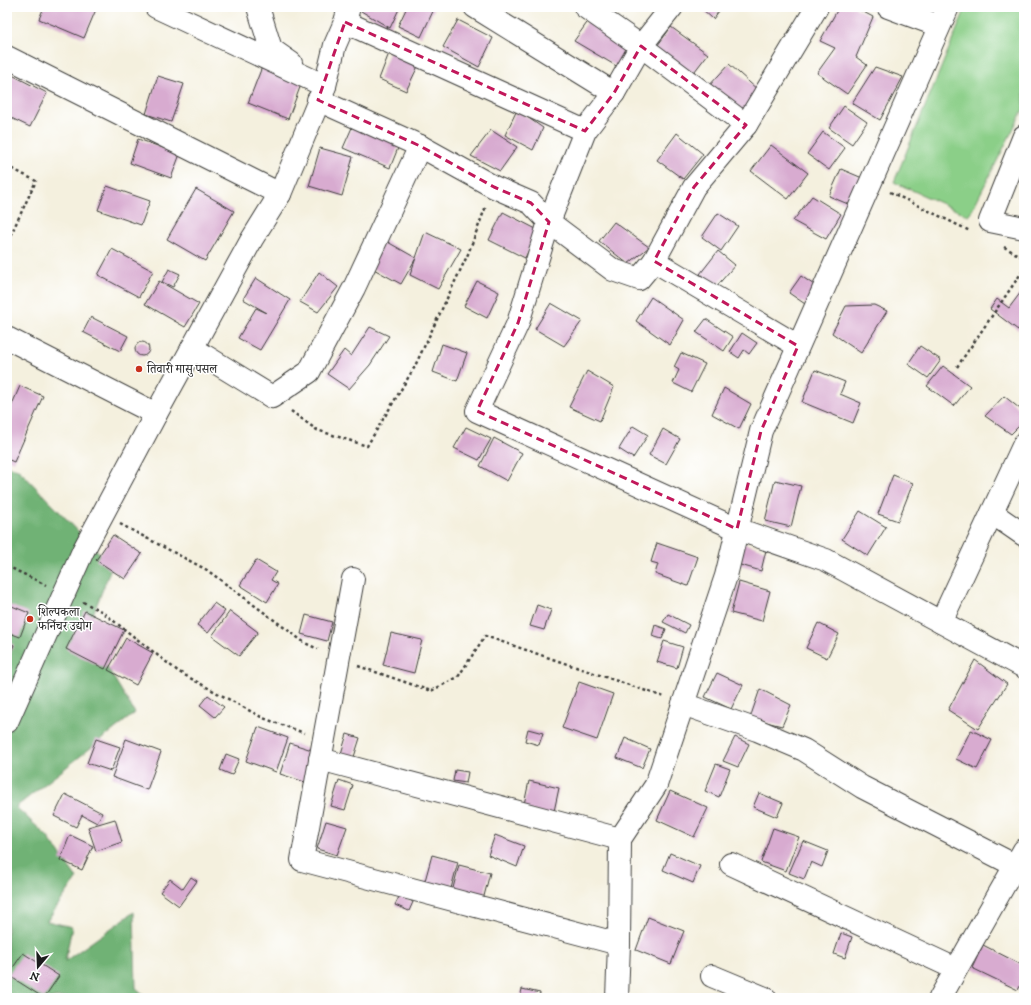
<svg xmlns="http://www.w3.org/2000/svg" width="1031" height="1005" font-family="'IM FELL DW Pica','Noto Serif Devanagari',serif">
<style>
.green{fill:#8bcf88;stroke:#547652}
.forest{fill:#70b274;stroke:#466748}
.building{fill:#d8abd0}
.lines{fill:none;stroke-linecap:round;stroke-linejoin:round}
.street-casing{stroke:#3c3c39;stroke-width:24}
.secondary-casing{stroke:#3c3c39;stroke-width:24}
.path{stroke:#3c3c39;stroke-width:2.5;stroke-dasharray:3 3;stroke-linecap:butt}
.street{stroke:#fff;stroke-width:22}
.secondary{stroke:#fff;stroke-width:22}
.marked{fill:none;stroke:#c2185b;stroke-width:3;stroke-dasharray:8 5;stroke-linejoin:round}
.poi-dot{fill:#c8321e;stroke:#fff;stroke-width:1.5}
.labels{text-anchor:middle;stroke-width:3;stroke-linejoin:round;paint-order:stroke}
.poi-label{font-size:12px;fill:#1c1c1c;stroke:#fff;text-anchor:start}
</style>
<rect width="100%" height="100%" fill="#fff"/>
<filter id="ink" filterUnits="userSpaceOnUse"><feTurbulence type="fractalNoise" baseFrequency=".025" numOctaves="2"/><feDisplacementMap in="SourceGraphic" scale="8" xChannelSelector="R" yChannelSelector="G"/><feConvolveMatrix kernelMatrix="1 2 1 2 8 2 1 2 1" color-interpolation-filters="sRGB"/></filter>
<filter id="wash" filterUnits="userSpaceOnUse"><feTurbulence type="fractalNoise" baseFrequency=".012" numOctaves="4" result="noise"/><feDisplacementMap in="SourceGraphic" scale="16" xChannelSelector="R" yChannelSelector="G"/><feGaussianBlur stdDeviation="0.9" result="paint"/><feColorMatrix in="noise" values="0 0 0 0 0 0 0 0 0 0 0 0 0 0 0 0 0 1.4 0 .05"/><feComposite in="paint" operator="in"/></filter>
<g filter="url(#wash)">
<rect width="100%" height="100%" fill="#f4f0de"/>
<path class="green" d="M966,7H1024V108L969,216L894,182Z"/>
<path class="forest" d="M7,466L18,469L112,566L86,632L135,713L16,807L47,836L77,878L47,921L72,927L65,961L134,912L136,988L148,998H7Z"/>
<g id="blocks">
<g class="building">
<path d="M44,7H97L84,38L39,19Z"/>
<path d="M363,7H400L390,28L361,11Z"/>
<path d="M407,7H435L421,37L398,26Z"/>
<path d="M649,7H658L655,11Z"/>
<path d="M700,7H722L713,19Z"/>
<path d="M839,7H854L873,17L856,57L867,65L847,94L817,73L835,48L820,41Z"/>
<path d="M458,20L493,38L479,67L443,47Z"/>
<path d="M589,20L632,48L618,67L574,41Z"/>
<path d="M671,27L708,54L691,76L655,49Z"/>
<path d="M391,48L420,62L406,91L379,79Z"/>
<path d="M729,64L759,91L742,112L708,87Z"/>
<path d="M262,67L302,82L288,119L248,103Z"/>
<path d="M875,67L903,77L880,120L852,103Z"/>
<path d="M12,75L47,93L30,127L7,116V84Z"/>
<path d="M158,76L184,84L171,122L146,114Z"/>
<path d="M844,106L867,122L852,144L829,128Z"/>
<path d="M517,110L543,128L533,150L505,135Z"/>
<path d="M354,123L400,143L390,168L343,148Z"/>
<path d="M491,130L517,147L500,171L471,156Z"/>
<path d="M823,132L845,148L829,170L807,154Z"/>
<path d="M677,133L703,154L683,179L657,160Z"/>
<path d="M138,139L180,154L171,178L130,163Z"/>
<path d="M771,145L808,173L788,199L751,171Z"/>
<path d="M320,148L353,157L342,196L309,186Z"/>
<path d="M841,169L867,180L855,207L829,196Z"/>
<path d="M107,186L150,201L141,225L98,210Z"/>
<path d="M196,189L234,211L205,261L167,239Z"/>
<path d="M812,196L841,214L826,239L793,221Z"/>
<path d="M503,212L538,230L525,258L489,240Z"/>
<path d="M718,213L738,226L721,251L702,237Z"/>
<path d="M614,222L649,247L628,264L599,241Z"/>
<path d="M425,232L461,249L438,289L410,275Z"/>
<path d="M384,240L416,258L401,284L370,267Z"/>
<path d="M112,249L153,271L139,297L98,275Z"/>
<path d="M718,251L735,265L716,287L700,274Z"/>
<path d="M169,269L180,274L173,287L162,282Z"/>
<path d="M319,272L338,287L318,312L300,302Z"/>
<path d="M801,276L820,289L808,306L789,293Z"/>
<path d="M256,278L290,300L260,350L238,338L256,308L267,313L243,299Z"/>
<path d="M159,281L199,304L185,327L145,304Z"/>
<path d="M477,281L499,292L487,318L464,306Z"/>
<path d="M1024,288V321L1018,330L990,309L997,299L1009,308Z"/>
<path d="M651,297L684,320L670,345L636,321Z"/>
<path d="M551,303L582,321L564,346L535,329Z"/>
<path d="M874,305L887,311L861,353L832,333L846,306Z"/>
<path d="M91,317L128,336L120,351L83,332Z"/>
<path d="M706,319L733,337L724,351L696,332Z"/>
<path d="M370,327L389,336L370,365L349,389L327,374L344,350L351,356Z"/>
<path d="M742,333L757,343L749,354L744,350L739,358L730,352Z"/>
<circle cx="142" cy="349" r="7"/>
<path d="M442,344L467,353L457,381L433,372Z"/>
<path d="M920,346L941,360L928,378L908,364Z"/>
<path d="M681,353L705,364L691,392L673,383L679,370L674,367Z"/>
<path d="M943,366L970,386L954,406L927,386Z"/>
<path d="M815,370L845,382L840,394L861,403L853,423L802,402Z"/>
<path d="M587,371L614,387L600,421L569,407Z"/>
<path d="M20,386L43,396L14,462L7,459V416Z"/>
<path d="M724,388L751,404L739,429L712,414Z"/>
<path d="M1004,396L1024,412V421L1011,434L985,416Z"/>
<path d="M633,426L648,435L633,458L619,449Z"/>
<path d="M466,427L491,439L479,460L454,448Z"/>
<path d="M663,429L680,439L666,464L649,455Z"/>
<path d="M494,438L522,453L507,481L480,466Z"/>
<path d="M893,475L913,483L898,521L878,514Z"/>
<path d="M775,480L801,486L791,527L765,521Z"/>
<path d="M860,511L886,527L868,556L842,539Z"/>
<path d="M113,535L142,554L125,579L96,560Z"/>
<path d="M657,543L698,557L688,586L655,574L658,564L651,562Z"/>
<path d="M742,543L766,550L761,571L737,564Z"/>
<path d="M256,560L276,572L271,580L278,584L267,602L240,585Z"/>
<path d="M739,582L770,591L762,621L731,613Z"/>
<path d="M214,603L225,611L208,633L197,625Z"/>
<path d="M7,604L29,613L20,637L7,632Z"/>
<path d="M537,605L551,610L544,630L530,626Z"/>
<path d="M85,611L124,630L105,669L66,649Z"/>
<path d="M230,611L258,632L239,656L212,636Z"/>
<path d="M668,614L689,625L685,633L663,622Z"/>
<path d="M306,615L332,622L327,641L301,634Z"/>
<path d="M818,623L839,634L827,658L806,648Z"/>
<path d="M655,625L666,629L662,639L652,636Z"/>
<path d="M391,633L422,640L414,673L383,665Z"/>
<path d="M126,638L153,653L136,685L108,670Z"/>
<path d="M664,641L683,647L677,668L657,662Z"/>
<path d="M7,642L14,645L7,661Z"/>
<path d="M975,660L1007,684L978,729L948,710Z"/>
<path d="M717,673L743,685L731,709L705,697Z"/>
<path d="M579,682L613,694L597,740L562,728Z"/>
<path d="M760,689L791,705L782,726L750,718Z"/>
<path d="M208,695L224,707L215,717L200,705Z"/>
<path d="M258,727L288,738L276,772L246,761Z"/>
<path d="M528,729L543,733L539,745L525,741Z"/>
<path d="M971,730L992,740L977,769L956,759Z"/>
<path d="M347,734L360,738L353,760L340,757Z"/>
<path d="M735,737L749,744L738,767L723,761Z"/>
<path d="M625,738L650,749L642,768L617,758Z"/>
<path d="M96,739L120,747L111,771L87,763Z"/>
<path d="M126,739L161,752L147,790L112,777Z"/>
<path d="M290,743L315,751L305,782L280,774Z"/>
<path d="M226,754L239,759L232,775L220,770Z"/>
<path d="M716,764L730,769L719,797L705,791Z"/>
<path d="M455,770L468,772L466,783L453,781Z"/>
<path d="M339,780L353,785L345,810L331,806Z"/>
<path d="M529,781L559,788L553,816L523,809Z"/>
<path d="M670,791L708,808L694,837L657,820Z"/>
<path d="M759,793L783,803L777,817L753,807Z"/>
<path d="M65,794L102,813L97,823L82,815L76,827L54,816Z"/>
<path d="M115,819L122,842L96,851L88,827Z"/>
<path d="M326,821L347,827L337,855L317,849Z"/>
<path d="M773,828L799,837L786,871L761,862Z"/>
<path d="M70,835L93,846L82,870L60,860Z"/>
<path d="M495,835L524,846L517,867L488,855Z"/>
<path d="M803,841L828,851L822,867L811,862L804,879L789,873Z"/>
<path d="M670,853L700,866L693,883L663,870Z"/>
<path d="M432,855L458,862L449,896L423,888Z"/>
<path d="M459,865L490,873L483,900L452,892Z"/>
<path d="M191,877L197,881L179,906L160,892L170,879L183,889Z"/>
<path d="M400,895L413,902L409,911L395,905Z"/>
<path d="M648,917L684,931L671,964L636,950Z"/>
<path d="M841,933L852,937L845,958L834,954Z"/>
<path d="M983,945L1024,966V979L1018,990L972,968Z"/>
<path d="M23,953L59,976L44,998L8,975Z"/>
<path d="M522,989L540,993L539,998H520Z"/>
</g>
</g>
</g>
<g filter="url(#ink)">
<use href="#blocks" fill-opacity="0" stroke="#3c3c39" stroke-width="1"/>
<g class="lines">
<defs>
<g id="street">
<path d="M156,7L325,86"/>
<path d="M258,7L271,49L291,63"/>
<path d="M475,7L614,93"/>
<path d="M585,7L641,46L614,93L585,131L549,222L518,323L477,411L737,529L826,560L1024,667"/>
<path d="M672,7L641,46L746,125"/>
<path d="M888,7L939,26"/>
<path d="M345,22L585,131"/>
<path d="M7,57L280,194"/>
<path d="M318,100L420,146L494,187L531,203L549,222L613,270L639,279L654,261"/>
<path d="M1024,136L990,221L1024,228"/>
<path d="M7,338L156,414"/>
<path d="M798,346L654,261L694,187L746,125L817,7"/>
<path d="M192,348L272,397L309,372L354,288L420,146"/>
<path d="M992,513L1024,535"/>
<path d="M353,579L302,860L619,944"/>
<path d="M941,622L1024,444"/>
<path d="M683,704L757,730L804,750L862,787L1024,870"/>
<path d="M320,759L620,839"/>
<path d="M731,864L956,969"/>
<path d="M712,976L765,998"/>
<path d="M617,998L619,944L620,839L656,785L726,576L761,431L948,7"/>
<path d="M940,998L1024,850"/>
</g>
<path id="secondary" d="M7,722L83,551L156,414L252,239L280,194L325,86L335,45L345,22L349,7"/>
</defs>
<use href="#street" class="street-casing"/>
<use href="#secondary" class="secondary-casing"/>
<g class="path">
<path d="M7,166L36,181L7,243"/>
<path d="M890,192L970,231"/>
<path d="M1004,247L1024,258"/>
<path d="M957,367L1024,269"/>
<path d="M291,411L317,430L367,446L414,368L468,254L486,206"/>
<path d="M120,524L207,570L305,643L318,649"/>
<path d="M7,566L46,585"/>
<path d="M83,602L101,611L179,672L263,718L304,733"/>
<path d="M358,666L431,691L458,677L485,636L664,697"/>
</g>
<use href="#street" class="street"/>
<use href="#secondary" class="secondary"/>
</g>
</g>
<path class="marked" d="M345,22L585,131L614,93L641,46L746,125L694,187L654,261L798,346L761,431L737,529L477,411L518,323L549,222L531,203L494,187L420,146L318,100Z"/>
<g class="poi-dot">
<circle cx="139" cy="369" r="4"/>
<circle cx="30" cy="619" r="4"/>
</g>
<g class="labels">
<g class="poi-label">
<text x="147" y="373">तिवारी मासु पसल</text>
<text x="38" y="616">शिल्पकला<tspan x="38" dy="14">फर्निचर उद्योग</tspan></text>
</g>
</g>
<rect width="1031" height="1005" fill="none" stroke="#fff" stroke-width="24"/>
<g transform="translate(38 967) rotate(199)" stroke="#ffffff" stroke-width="3" paint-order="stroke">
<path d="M0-3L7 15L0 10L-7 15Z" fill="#1c1c1c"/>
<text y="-6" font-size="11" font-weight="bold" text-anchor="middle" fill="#1c1c1c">N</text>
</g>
</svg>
